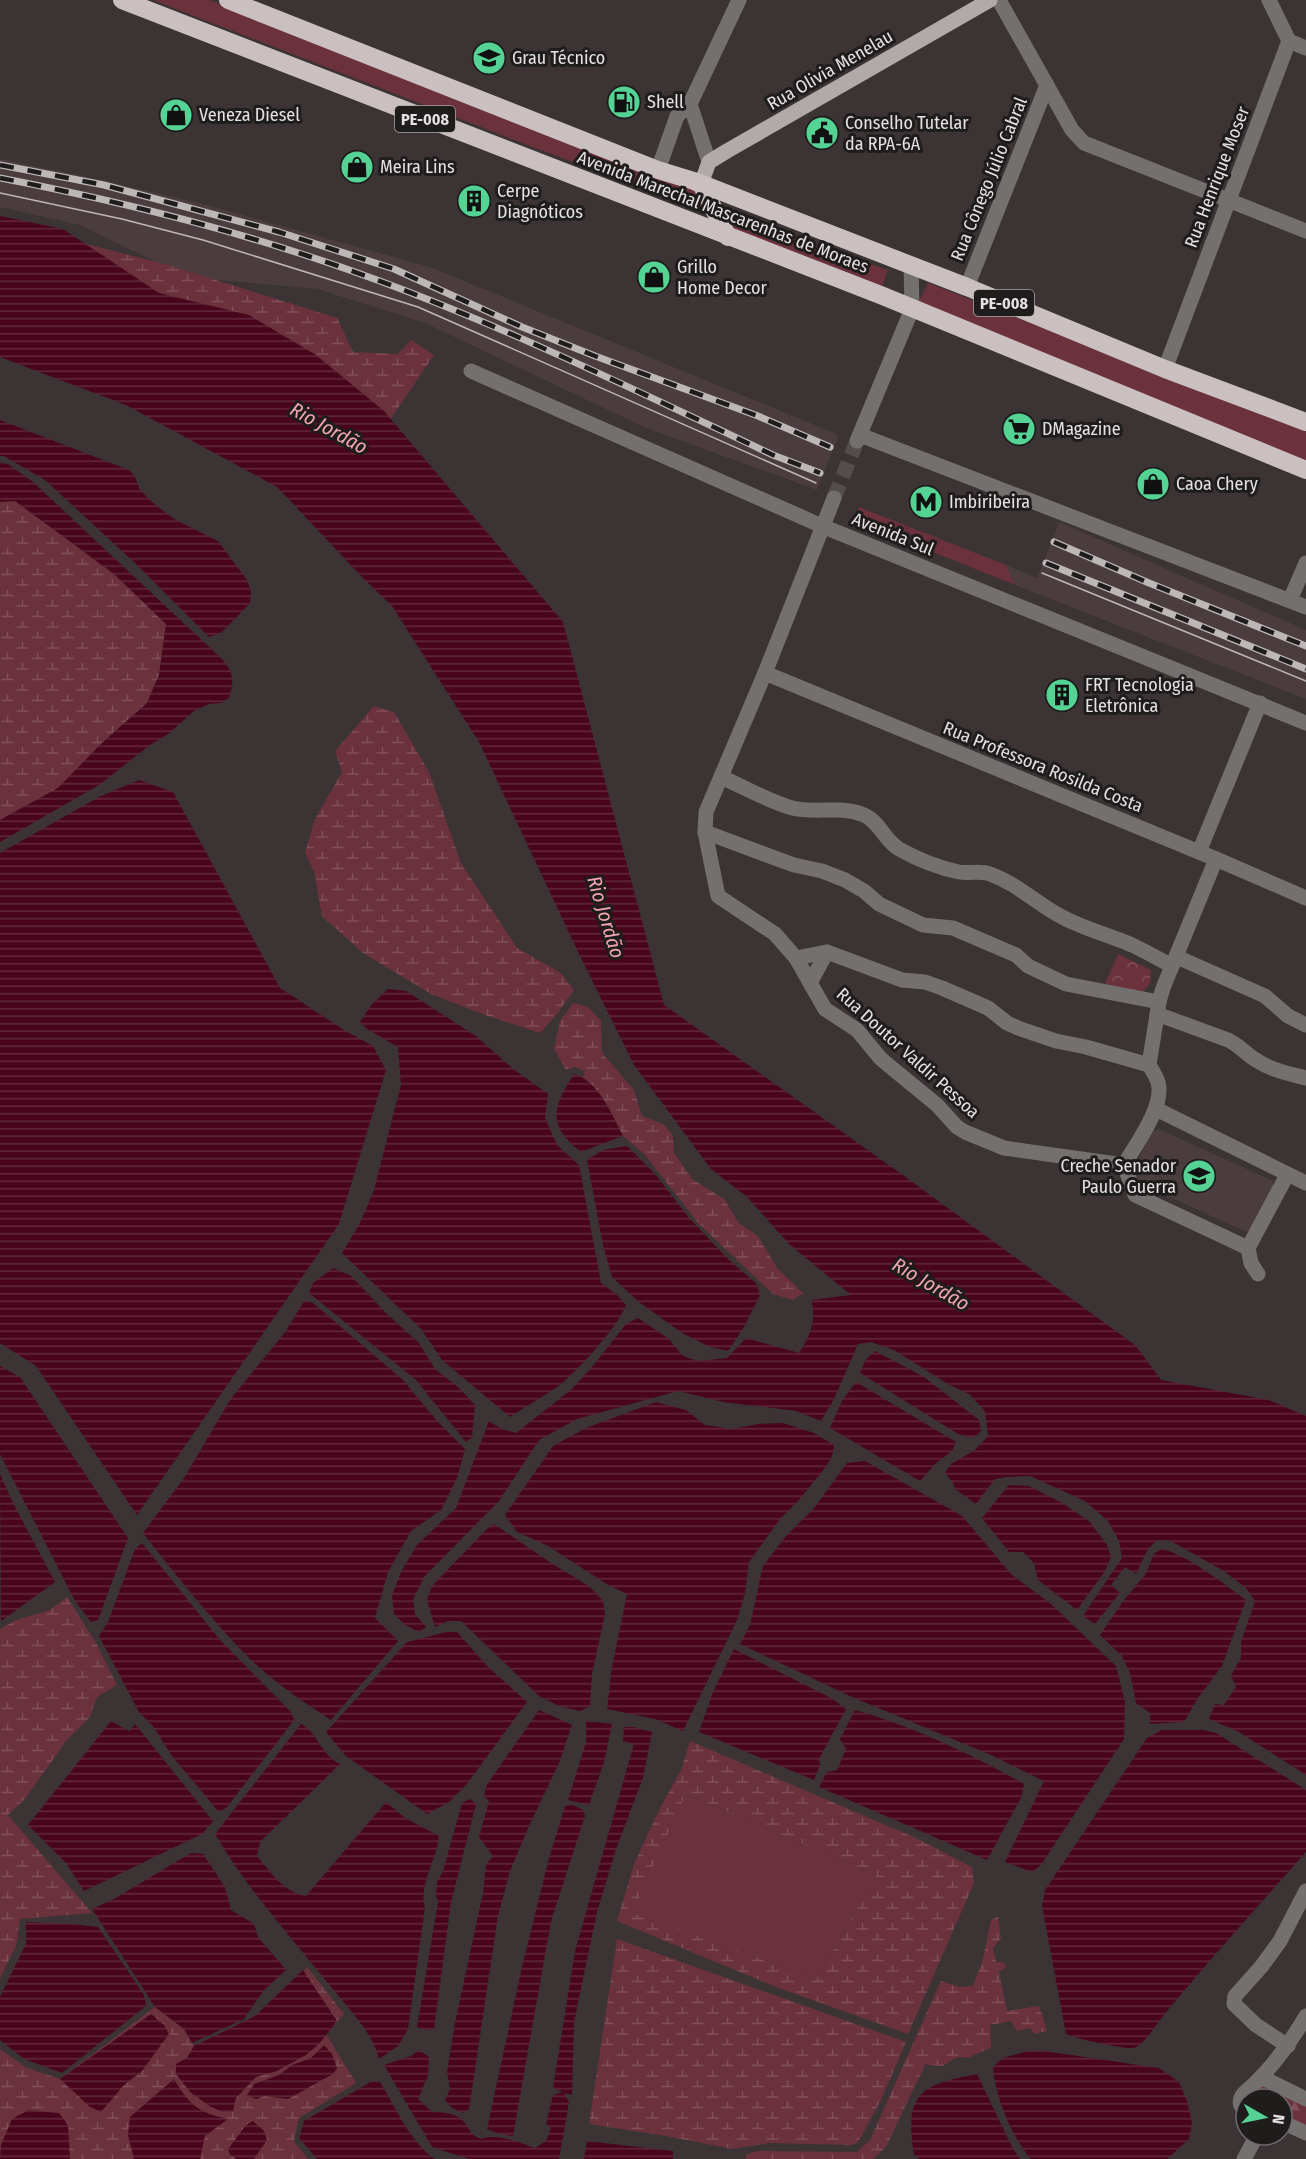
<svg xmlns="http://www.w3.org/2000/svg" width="1306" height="2159" font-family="'Fira Sans Condensed',sans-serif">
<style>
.built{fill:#4b3d3f}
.grass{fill:#6b323d}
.forest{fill:url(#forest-firs)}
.wetland{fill:url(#wetland-marsh);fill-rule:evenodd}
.park{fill:url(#park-crowns)}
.water{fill:url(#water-rules)}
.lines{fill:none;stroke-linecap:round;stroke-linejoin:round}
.minor-tunnel{stroke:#544d4e;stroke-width:15;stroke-dasharray:15 8;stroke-linecap:butt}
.minor{stroke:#747070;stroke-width:15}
.major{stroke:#b1a9aa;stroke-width:15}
.highway{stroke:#cac0c1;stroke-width:18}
.tram{stroke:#bdb7b8;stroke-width:1.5}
.rail-casing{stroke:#bdb7b8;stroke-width:7}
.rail{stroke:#1f1c1c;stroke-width:4.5;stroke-dasharray:14;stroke-linecap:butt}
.labels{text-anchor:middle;stroke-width:6;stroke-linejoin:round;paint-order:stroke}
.shield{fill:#1f1c1c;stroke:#aaa5a6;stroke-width:1.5}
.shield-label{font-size:16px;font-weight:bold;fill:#e5e0e1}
.poi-label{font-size:18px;fill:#e5e0e1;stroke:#1f1c1c;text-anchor:start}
.street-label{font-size:18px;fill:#e5e0e1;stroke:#1f1c1c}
.water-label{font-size:20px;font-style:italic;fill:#f2a6b2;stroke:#1f1c1c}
</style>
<defs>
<pattern id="forest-firs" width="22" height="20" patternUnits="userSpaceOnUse" patternTransform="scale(1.5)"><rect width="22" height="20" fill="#6b323d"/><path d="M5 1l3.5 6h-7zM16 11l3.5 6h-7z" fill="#804f59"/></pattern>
<pattern id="wetland-marsh" width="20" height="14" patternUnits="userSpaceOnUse" patternTransform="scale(1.5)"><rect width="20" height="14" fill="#6b323d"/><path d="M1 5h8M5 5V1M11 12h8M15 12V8" fill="none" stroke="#804f59"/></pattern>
<pattern id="park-crowns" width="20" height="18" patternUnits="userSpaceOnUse" patternTransform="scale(1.5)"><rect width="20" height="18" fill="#6b323d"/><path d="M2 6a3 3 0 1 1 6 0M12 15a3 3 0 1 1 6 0" fill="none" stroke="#804f59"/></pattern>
<pattern id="water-rules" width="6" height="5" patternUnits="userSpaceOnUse" patternTransform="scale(1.5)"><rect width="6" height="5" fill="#48051b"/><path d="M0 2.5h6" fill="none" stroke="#62293c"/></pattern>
</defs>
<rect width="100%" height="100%" fill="#3b3334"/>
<g class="built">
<path d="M0,159L82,176L195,202L430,267L839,435L817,490L646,428L425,323L317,289L187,277L80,225L0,207Z"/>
<path d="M1059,522L1306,630V699L1015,585L1006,565L1037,578Z"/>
<path d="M1159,1129L1273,1181V1188L1251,1231H1244L1137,1182L1133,1172L1151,1132Z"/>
</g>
<g class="grass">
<path d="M153,0H209L276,25L703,192L706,211L530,146Z"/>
<path d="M727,215L888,270L881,289L734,233Z"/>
<path d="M928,283L1306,430V461L917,305Z"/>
<path d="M859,507L1006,565L1015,585L918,546L911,534L894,527L880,532L856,523Z"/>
<path d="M686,1794L877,1875L817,1978L631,1913Z"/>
</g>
<path class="forest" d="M1261,2079L1306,2102V2131L1282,2116V2099H1246L1245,2095Z"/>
<g class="wetland">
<path d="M32,230L168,265L337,318L353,352L398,354L411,340L434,355L379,436L159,293Z"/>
<path d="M15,501L114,574L166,624L159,675L147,703L102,743L58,788L0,820V502Z"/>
<path d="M374,706L394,712L429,772L461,863L517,948L561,973L574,990L557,1014L540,1033L485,1015L431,994L363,953L322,916L314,871L305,853L315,819L342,772L335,751Z"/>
<path d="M573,1003L588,1007L601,1021L602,1053L634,1090L642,1116L663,1124L673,1135L674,1153L692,1179L724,1199L739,1223L758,1236L777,1268L803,1293L793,1300L773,1294L699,1224L645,1155L623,1136L604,1101L583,1077L585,1071L575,1067L566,1070L554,1049L560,1021Z"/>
<path d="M67,1597L96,1643L117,1685L97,1697L90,1717L66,1741L25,1799L8,1815L92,1913L20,1919L16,1946L0,1978V1629L16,1620L50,1610Z"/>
<path d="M690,1741L916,1838L972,1867L974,1883L908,2034L776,1987L617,1921L634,1864L660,1808L681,1770ZM686,1794L877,1875L817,1978L632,1913Z"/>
<path d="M998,1917L1001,1938L993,1948L996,1962H1004L1006,1967L999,1972L1007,2011L1039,2006L1047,2031L1035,2034L1029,2028L1017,2031L1011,2021L990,2025L991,2048L970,2057L955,2058L943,2066L928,2065L926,2063L886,2147L873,2159H745L747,2154L758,2151L857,2152L870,2140L941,1981L960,1987L973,1986L983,1959L991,1920Z"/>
<path d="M617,1939L906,2042L881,2100L858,2142L852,2145L769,2143L732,2149L666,2136L589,2124Z"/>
<path d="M307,1967L344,2014L326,2034L356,2083L299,2118L294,2142L308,2159H0V2049L27,2068L60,2079L155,2007L184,2029L194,2046L255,2016Z"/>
</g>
<path class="park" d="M1118,954L1151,970L1150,983L1142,993L1105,984Z"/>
<g class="water">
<path d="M0,216L63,229L159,293L249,315L316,355L384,411L563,622L664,1005L900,1173L1136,1346L1161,1380L1269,1400L1306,1416V1775L1239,1732L1209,1719L1215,1704L1224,1705L1236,1687L1231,1675L1241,1658V1642L1255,1601L1245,1587L1222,1570L1169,1540H1157L1148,1549L1136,1574L1125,1567L1111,1585L1120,1593L1095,1624L1083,1616L1122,1558L1119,1541L1108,1521L1085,1501L1030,1476L1007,1477L995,1479L976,1504L955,1489L953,1483L945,1473L951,1464L975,1450L988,1436L985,1411L969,1394L948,1384L894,1350L871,1342L858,1344L834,1399L821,1421L796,1411L723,1402L678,1391L577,1419L539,1440L499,1501L424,1577L413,1600L415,1614L426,1627L419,1632L405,1625L394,1614L392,1595L402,1570L417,1545L456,1508L489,1421L500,1428L516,1433L572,1389L592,1367L626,1324L638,1318L669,1339L683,1356L698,1361L727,1358L746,1338L799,1353C810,1336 817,1320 811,1300L851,1295L789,1244L747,1197L711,1169L634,1065L579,954L479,742L392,606L364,579L277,487L126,405L0,357Z"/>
<path d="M0,420L129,470L135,477L140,490L153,503L174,519L218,541L247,580L251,591L250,603L221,633L209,637L135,563L45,480L4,456H0Z"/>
<path d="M0,463L8,464L33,482L222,659C233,672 235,681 229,698L221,703L209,704L194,711L168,734L150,745L99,785L0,842V820L58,788L102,743L147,703L159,675L166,624L114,574L15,501L0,502Z"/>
<path d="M139,780L173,792L280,988L344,1030L373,1046L386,1070L339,1224L137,1515L36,1366L0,1343V853L99,797Z"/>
<path d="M388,989L406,991L476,1036L512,1068L548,1094L545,1118L557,1145L579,1165L601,1283L617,1295L626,1305C617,1328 580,1368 561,1384C545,1396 526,1406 510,1417L442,1360L421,1329L342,1253L360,1223L374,1190L401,1085L398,1047L367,1029L360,1022L372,1004Z"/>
<path d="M574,1074C599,1081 612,1115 623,1136L581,1152C547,1125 552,1108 574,1074Z"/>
<path d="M627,1146L655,1174L690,1219L730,1261L756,1283L760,1295L744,1327L728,1351L710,1347L682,1333L639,1302L612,1277L603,1245L587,1160L603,1150Z"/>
<path d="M333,1268L350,1275L386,1313L419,1343L435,1369L458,1387L475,1405L472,1437L466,1442L416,1380L309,1293L313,1283Z"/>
<path d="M304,1301L313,1303L403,1380L437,1421L465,1449L457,1478L441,1510L411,1531L388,1572L375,1618L398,1641L331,1720C302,1701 271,1680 247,1656C209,1617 176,1575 143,1533L184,1478L230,1400L286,1331Z"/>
<path d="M875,1351L924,1377L979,1420L981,1431L974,1438L958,1434L860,1373L866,1359Z"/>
<path d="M0,1366L20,1377L128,1538L98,1620L91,1622L75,1601L0,1454Z"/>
<path d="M856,1382L956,1442L952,1451L935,1464L920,1481L830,1428L842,1401Z"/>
<path d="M656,1402L686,1410L705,1425L732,1429L758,1424L783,1423L814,1433L834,1445L832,1457L825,1468L798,1501L780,1519L749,1562L745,1594L737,1620L683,1731L655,1719L607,1709L612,1667L627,1594L608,1585L548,1546L517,1532L505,1515L553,1446L586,1428Z"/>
<path d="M865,1461L962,1516L1012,1575L1051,1604L1116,1666L1125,1702L1124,1739L1041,1865L1032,1872L1005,1862L1044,1781L991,1755L852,1697L740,1644L750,1625L763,1566L786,1536L815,1507L847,1463Z"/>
<path d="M0,1474L12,1501L55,1582L1,1621Z"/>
<path d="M1009,1485L1029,1486L1062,1503L1089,1521L1107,1545L1111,1557L1105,1571L1077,1610L1038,1580L1034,1563L1023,1552H1009L982,1518Z"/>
<path d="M494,1524L554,1565L589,1586L603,1601L605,1614L592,1674L590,1706L580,1711L559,1706L539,1696L461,1621H448L435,1627L427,1600L432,1586L487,1529Z"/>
<path d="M142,1543L220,1640L291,1712L294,1720L227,1807L219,1812L172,1756L153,1726L139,1712L99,1636L108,1622L135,1549Z"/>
<path d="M1161,1549C1187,1554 1225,1585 1246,1600L1222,1666L1198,1698L1184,1722L1150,1724V1713L1136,1703L1130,1673L1122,1656L1100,1635L1124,1600L1145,1575L1154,1554Z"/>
<path d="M446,1632H457L487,1666L527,1702L466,1785L449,1802L427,1814L346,1756L326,1732L407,1642Z"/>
<path d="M734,1649L831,1698L846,1709L819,1759L820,1765L814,1780L699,1732L713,1692Z"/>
<path d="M539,1710L572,1725L559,1763L529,1826L510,1871L498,1916L469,2109L463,2113L452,2108L445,2100L450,2089L447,2072L455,2023L483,1893L486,1865L493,1856L479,1837L489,1801L484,1796L486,1786Z"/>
<path d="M855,1710C912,1726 973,1755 1024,1784L1022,1796L987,1860L819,1787L827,1772L837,1770L846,1749L840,1739Z"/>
<path d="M111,1721L129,1731L135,1724L213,1821L202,1834L84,1891L66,1863L28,1825Z"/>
<path d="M586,1721L612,1724L604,1762L589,1805L568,1800L586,1742Z"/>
<path d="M301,1724C319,1734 320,1754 340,1764L260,1842L257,1856C271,1872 284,1893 306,1896L386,1802L405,1818L439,1836C437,1860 418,1885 425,1908L408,2029L398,2046L379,2059C374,2035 347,2006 331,1987C291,1937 247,1889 215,1834Z"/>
<path d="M624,1727H633L652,1732L643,1778L616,1849L597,1912L574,2022L572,2095L564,2093L569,2102L559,2159H469L432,2147L384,2065L411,2056L419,2050L429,2057L428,2076L418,2099L432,2112C442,2112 458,2113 464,2122C470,2130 471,2135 481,2139C498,2133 518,2142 535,2148L546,2141L551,2128L546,2124L553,2095L563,2092L553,2088L575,1951L634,1744L623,1741Z"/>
<path d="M1162,1730H1203L1216,1733L1306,1790V1852C1259,1905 1212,1957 1167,2011C1159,2020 1143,2047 1133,2048C1122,2049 1077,2039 1066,2034L1042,1906L1045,1890L1147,1738Z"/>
<path d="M470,1799L476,1804L451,1902L434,2029L426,2030L417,2027L438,1902L436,1896L437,1882L443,1871L462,1803Z"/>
<path d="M573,1805L583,1810L585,1816L551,1921L513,2136L499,2134L487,2129L522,1967L548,1862L565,1806Z"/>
<path d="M191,1853L203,1854L225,1887L231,1910L254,1924L258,1937L286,1970L264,1990L244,2019L192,2043L184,2029L155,2007L92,1909L114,1899Z"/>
<path d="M26,1922L73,1924L98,1927L144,1995L146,2006L62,2073L24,2059L0,2040V1997L26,1944Z"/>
<path d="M303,1970L337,2021L319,2044L306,2055L277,2071L256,2077L236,2098L233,2111L223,2112L211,2107L190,2092L176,2074V2064L187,2058L194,2046L255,2016Z"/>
<path d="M151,2014L164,2025L169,2034L142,2071L124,2085L101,2112L90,2107L60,2079Z"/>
<path d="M324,2045L332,2054L337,2068L333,2074L288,2099L265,2096L256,2099L247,2095L254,2084L279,2075L292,2065L311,2058Z"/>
<path d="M1028,2051H1044L1159,2068L1179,2082L1187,2101L1192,2123L1189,2139L1167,2159H1031C1011,2136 995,2096 993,2067L1003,2058Z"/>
<path d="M977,2074L1011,2145L1020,2159H920L914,2155C904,2093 920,2085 977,2074Z"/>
<path d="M174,2079C189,2104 198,2113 228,2119L205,2136L200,2159H134L128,2135L130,2117Z"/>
<path d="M372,2081L380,2082C396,2108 410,2142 435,2159H317L299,2138L304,2121Z"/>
<path d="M28,2110L59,2113L68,2125L70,2159H0L1,2145L12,2119Z"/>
<path d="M253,2121L264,2131L267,2140L254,2159H237L230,2155L228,2149L246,2125Z"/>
<path d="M587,2141L673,2151V2159H584Z"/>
</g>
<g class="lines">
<path class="minor-tunnel" d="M834,498L857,441"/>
<g class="minor">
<path d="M999,0L1072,130L1084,143L1306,231"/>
<path d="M1289,41L1306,48"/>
<path d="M690,104L709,162"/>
<path d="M658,170L677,116L690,104L739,0"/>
<path d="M967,287L1047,85"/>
<path d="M1165,369L1289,41L1269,0"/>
<path d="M471,371L822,526L1306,723"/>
<path d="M860,435L1306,607"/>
<path d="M857,441L912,309L911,266"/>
<path d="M834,498L765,673L706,812L705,832L718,896L775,934L796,958L825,1009L857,1030L881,1059L937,1105L957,1127L965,1132L1004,1148L1124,1165L1135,1195L1248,1248L1251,1263L1258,1274"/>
<path d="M1290,600L1306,563"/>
<path d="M765,673L1216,859L1306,898"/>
<path d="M721,777C744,787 768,801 792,808C816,814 840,805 864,815C880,822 884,840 899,849C917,859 939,868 959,872C969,874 979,870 990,874C1018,884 1038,905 1064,918C1085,929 1109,935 1132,945C1145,951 1159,959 1172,966"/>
<path d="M705,832L794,865L822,871L845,880L864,891L879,904L923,925L953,928L1016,955L1028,966L1066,984L1159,1002"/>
<path d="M1199,852L1260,703"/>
<path d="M1177,957L1265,996L1288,1016L1306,1025"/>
<path d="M796,958L827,952L902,980L925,982L942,988L988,1008L1007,1023L1018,1028L1056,1041L1086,1047L1149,1065"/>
<path d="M810,983L827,952"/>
<path d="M1157,1014L1228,1040C1239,1045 1246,1054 1256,1060C1271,1070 1289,1074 1306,1078"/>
<path d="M1156,1109L1306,1183"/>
<path d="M1124,1165C1136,1144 1165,1106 1158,1082C1156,1076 1152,1070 1149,1065L1159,1002L1163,988L1216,859"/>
<path d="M1248,1248L1287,1175"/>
<path d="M1288,2046L1256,2025L1234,2004L1235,1996L1261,1967L1280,1941L1306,1891"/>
<path d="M1261,2077L1306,2099"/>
<path d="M1246,2110L1241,2106C1238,2097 1244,2093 1251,2087C1273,2067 1290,2043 1306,2016"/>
<path d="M1282,2122L1306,2133"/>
<path d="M1244,2159L1257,2135"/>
</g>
<path class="major" d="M701,184L709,162L727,151L990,0"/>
<g class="highway">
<path d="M122,0L883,296L1306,470"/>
<path d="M228,0L658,170L694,181L967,287L1165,369L1306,422"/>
<path d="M701,184L728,237"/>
</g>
<g class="tram">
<path d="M0,193L122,219L203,240L418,307L816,483"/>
<path d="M1042,573L1306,681"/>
</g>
<defs>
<g id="rail">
<path d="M0,165L104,185L279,232L394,269L522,327L595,356L758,416L830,447"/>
<path d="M0,178C104,198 211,224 311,257C470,309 622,384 773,455L820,473"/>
<path d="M1054,542L1149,583L1306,646"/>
<path d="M1046,563L1306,669"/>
</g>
</defs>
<use href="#rail" class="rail-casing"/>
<use href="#rail" class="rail"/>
</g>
<defs>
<symbol id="university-disc" viewBox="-11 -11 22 22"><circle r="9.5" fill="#55d395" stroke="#1f1c1c"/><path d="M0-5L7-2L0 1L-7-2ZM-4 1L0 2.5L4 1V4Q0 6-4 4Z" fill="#111"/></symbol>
<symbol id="fuel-disc" viewBox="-11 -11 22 22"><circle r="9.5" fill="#55d395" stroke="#1f1c1c"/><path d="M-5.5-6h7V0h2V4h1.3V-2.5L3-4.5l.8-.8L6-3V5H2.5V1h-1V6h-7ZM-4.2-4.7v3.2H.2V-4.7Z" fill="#111"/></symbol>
<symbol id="shop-disc" viewBox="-11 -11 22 22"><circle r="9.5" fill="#55d395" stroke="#1f1c1c"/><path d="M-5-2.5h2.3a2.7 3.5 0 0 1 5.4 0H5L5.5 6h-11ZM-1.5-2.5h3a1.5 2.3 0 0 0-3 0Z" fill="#111"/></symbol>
<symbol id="civic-disc" viewBox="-11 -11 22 22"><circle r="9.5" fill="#55d395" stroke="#1f1c1c"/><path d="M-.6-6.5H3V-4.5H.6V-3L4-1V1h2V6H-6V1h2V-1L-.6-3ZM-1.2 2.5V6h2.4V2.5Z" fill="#111"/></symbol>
<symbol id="building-disc" viewBox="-11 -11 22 22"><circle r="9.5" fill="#55d395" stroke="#1f1c1c"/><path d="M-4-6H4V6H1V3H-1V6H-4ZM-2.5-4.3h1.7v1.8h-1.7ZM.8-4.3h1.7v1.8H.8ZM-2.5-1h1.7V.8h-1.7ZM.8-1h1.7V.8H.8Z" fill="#111"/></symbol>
<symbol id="supermarket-disc" viewBox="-11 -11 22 22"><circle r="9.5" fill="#55d395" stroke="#1f1c1c"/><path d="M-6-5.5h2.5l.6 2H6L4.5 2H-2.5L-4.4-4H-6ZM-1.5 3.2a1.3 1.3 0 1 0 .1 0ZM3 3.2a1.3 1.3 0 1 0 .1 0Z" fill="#111"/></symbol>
<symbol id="metro-disc" viewBox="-11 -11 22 22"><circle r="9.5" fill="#55d395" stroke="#1f1c1c"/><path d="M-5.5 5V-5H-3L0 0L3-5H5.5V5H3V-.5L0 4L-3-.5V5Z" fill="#111"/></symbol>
<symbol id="school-disc" viewBox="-11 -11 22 22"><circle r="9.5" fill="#55d395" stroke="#1f1c1c"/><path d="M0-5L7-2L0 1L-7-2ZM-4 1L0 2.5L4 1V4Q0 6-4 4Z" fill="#111"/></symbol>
</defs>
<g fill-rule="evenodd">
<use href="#university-disc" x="470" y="39" width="38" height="38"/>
<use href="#fuel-disc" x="605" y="83" width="38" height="38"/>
<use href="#shop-disc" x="157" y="96" width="38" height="38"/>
<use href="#civic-disc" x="803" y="114" width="38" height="38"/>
<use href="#shop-disc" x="338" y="148" width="38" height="38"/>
<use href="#building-disc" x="455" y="182" width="38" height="38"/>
<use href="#shop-disc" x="635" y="258" width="38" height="38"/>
<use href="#supermarket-disc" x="1000" y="410" width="38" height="38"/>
<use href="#shop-disc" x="1134" y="465" width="38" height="38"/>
<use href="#metro-disc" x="907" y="483" width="38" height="38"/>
<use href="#building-disc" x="1043" y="676" width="38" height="38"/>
<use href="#school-disc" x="1180" y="1157" width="38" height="38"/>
</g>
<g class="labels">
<g class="shield">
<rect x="395" y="106" width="60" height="26" rx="4.5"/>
<rect x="974" y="290" width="60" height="26" rx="4.5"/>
</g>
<g class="shield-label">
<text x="425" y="125">PE-008</text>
<text x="1004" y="309">PE-008</text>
</g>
<g class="poi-label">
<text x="512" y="64">Grau Técnico</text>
<text x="647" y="108">Shell</text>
<text x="199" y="121">Veneza Diesel</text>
<text x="845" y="129">Conselho Tutelar<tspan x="845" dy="21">da RPA-6A</tspan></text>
<text x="380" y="173">Meira Lins</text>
<text x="497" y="197">Cerpe<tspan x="497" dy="21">Diagnóticos</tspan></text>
<text x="677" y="273">Grillo<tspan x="677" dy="21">Home Decor</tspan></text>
<text x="1042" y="435">DMagazine</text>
<text x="1176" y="490">Caoa Chery</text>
<text x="949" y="508">Imbiribeira</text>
<text x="1085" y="691">FRT Tecnologia<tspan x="1085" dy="21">Eletrônica</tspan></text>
<text x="1176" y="1172" text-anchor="end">Creche Senador<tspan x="1176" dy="21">Paulo Guerra</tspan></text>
</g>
<g class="street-label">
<text transform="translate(830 70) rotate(-30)" y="6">Rua Olivia Menelau</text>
<text transform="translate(1217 177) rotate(-69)" y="6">Rua Henrique Moser</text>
<text transform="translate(989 179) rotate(-68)" y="6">Rua Cônego Júlio Cabral</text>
<text transform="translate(723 212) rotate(21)" y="6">Avenida Marechal Mascarenhas de Moraes</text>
<text transform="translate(893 534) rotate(22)" y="6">Avenida Sul</text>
<text transform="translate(1043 767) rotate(22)" y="6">Rua Professora Rosilda Costa</text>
<text transform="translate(908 1053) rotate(42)" y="6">Rua Doutor Valdir Pessoa</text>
</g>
<g class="water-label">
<text transform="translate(329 428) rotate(29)" y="7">Rio Jordão</text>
<text transform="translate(606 917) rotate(73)" y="7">Rio Jordão</text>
<text transform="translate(931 1284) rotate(30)" y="7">Rio Jordão</text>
</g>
</g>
<g transform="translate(1264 2117) rotate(99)"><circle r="28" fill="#1f1c1c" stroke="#6e6a6b" stroke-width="1.5"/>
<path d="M0-4.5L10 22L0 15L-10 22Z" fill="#55d395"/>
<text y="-9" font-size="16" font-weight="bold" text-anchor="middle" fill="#e5e0e1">N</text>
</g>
</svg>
